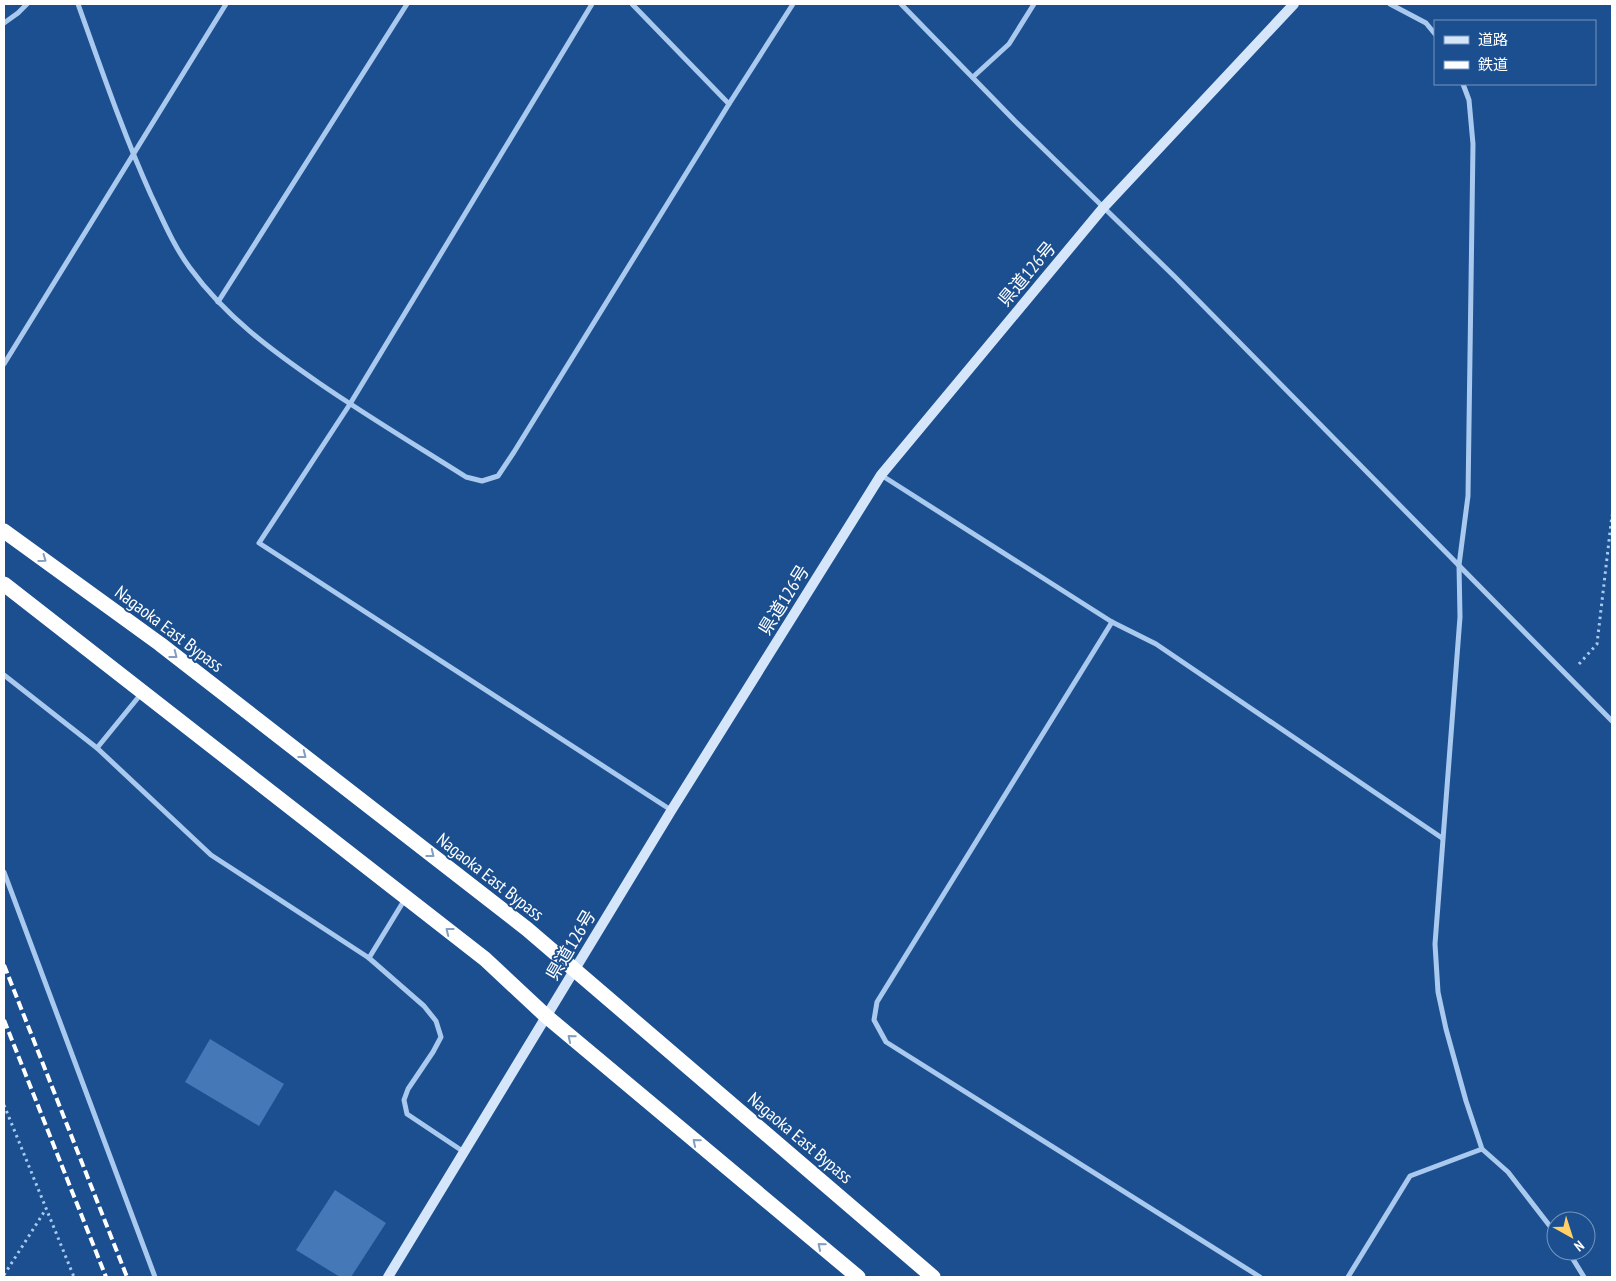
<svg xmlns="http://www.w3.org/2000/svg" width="1616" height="1281" font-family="'PT Sans Narrow','Noto Sans JP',sans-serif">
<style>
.building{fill:#4478b7}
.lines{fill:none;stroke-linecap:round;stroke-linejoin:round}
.path{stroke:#a9c9ee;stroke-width:3;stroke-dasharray:2.5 4;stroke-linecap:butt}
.street{stroke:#a9c9ee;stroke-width:5}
.secondary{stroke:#d6e6fa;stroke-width:10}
.highway{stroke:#fff;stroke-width:15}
.rail{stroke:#fff;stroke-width:4;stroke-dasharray:9 4;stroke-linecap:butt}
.oneway{stroke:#829ec1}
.labels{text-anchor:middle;stroke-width:4;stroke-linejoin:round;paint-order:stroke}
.street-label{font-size:18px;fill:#fff;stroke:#1b4f8f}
</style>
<rect width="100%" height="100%" fill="#1b4f8f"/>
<g class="building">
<path d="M210,1039L284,1084L259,1126L185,1082Z"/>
<path d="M335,1190L386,1223L351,1277H340L296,1250Z"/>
</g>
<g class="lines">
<g class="path">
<path d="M1579,664L1597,644L1612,515"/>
<path d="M4,1105L74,1277"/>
<path d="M4,1275L46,1209"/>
</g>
<g class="street">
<path d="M78,4C101,68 123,133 151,195C163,220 173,245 190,268C225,316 271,350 319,383C367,416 417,446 466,477L482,481L498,476L514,452L729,104L793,4"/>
<path d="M592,4L350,404L259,543L671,810"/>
<path d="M632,4L729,104"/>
<path d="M901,4L1015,121L1175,277L1612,721"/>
<path d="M1390,4L1426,23L1435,34"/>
<path d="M4,23L18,13L27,4"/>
<path d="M973,77L1009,44L1034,4"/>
<path d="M1463,84L1469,100L1473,144L1468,496L1459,565L1460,617L1435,944L1438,992L1446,1029L1466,1101L1482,1149L1508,1172L1556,1234"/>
<path d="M218,302L407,4"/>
<path d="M4,364L226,4"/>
<path d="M881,475L1112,622L1156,644L1442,838"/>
<path d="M1112,622L877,1002L874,1020L886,1042L1260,1277"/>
<path d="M4,675L97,748L211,855L369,958L424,1006L436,1021L441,1037L433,1052L408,1089L404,1100L407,1114L464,1152"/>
<path d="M97,748L141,694"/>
<path d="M4,872L155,1277"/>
<path d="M369,958L405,899"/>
<path d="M1568,1251L1584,1277"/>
<path d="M1348,1277L1410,1176L1482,1149"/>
</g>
<path class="secondary" d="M388,1277L671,811L881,475L1103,208L1294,4"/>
<g class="highway">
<path d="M4,531L160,644L527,929L933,1277"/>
<path d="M4,584L485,959L546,1016L858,1277"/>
</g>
<g class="rail">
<path d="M4,965L127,1277"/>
<path d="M4,1020L106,1277"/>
</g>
</g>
<defs><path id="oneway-chevron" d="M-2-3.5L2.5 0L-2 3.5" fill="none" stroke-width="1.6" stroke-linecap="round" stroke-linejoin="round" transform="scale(1.25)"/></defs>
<g class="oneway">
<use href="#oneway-chevron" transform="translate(43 559) rotate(36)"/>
<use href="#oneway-chevron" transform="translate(174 655) rotate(38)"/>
<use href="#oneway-chevron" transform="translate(303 755) rotate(38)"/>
<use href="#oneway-chevron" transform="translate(431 854) rotate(38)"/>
<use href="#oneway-chevron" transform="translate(449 931) rotate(-142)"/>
<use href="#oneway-chevron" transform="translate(571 1038) rotate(-140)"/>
<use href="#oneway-chevron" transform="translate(696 1142) rotate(-140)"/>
<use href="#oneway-chevron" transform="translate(821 1246) rotate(-140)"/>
</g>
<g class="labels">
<g class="street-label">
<text transform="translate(1027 274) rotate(-50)" y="6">県道126号</text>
<text transform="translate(784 600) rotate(-58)" y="6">県道126号</text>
<text transform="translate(169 629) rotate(37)" y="6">Nagaoka East Bypass</text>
<text transform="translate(490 877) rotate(38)" y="6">Nagaoka East Bypass</text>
<text transform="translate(571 945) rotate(-59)" y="6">県道126号</text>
<text transform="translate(800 1138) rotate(40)" y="6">Nagaoka East Bypass</text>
</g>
</g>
<rect width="1616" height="1281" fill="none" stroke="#ffffff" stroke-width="10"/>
<rect x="1434" y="20" width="162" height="65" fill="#1b4f8f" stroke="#7695bc"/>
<rect x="1444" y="36" width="25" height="8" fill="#d6e6fa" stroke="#7695bc"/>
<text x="1478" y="45" font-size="15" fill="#ffffff">道路</text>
<rect x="1444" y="61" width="25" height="8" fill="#ffffff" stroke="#7695bc"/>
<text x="1478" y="70" font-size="15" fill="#ffffff">鉄道</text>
<g transform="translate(1571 1236) rotate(141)"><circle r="24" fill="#1b4f8f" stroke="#7695bc"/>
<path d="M0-4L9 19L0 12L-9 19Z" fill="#ffd166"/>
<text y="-8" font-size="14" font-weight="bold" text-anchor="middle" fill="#ffffff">N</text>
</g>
</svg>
